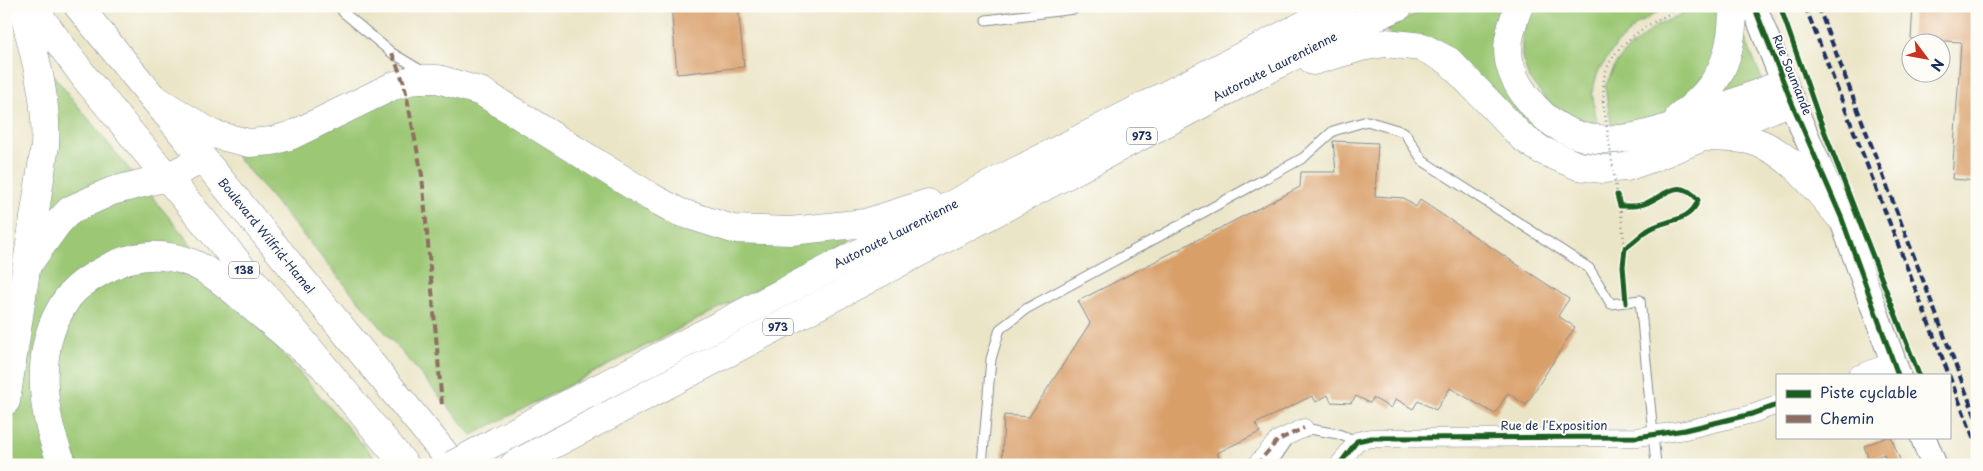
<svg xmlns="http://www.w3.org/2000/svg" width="1983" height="471" font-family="'Playpen Sans',sans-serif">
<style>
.green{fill:#9cc875;stroke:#5c7c6a}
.building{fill:#d99f69}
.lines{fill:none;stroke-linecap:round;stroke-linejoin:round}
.lane-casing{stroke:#838a92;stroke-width:11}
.street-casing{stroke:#838a92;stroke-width:19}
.secondary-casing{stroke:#838a92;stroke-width:27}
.primary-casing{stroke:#838a92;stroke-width:29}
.highway-casing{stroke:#838a92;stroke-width:29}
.path{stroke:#838a92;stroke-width:2.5;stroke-dasharray:1 4;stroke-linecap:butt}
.lane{stroke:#fff;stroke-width:9}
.street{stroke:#fff;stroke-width:18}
.secondary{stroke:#fff;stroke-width:25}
.primary{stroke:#fff;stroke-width:28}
.highway{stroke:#fff;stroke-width:28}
.rail{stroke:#1b2f5e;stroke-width:4;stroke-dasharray:8 4;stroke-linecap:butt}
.highway-bridge-casing{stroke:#838a92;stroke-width:29;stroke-linecap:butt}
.path-bridge{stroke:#838a92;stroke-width:2.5;stroke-dasharray:1 4;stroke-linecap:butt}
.highway-bridge{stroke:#fff;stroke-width:28}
.quiet{stroke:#8d6e63;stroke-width:4;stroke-dasharray:8 4;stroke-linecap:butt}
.cycleway-casing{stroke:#fdfcf7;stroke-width:8}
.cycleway{stroke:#1b5e20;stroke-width:5}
.labels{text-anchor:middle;stroke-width:4;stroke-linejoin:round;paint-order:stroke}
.shield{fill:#fdfcf7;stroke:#5f6c8c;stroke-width:1}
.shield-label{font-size:11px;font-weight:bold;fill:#1b2f5e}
.street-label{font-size:12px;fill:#1b2f5e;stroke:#fdfcf7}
</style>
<rect width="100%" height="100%" fill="#fdfcf7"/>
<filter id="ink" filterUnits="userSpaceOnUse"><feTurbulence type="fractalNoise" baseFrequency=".02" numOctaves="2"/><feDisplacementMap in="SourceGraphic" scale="10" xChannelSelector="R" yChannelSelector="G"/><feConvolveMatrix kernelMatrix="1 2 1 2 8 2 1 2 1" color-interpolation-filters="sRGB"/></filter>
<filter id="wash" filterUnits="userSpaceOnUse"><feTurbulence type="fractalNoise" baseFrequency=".0096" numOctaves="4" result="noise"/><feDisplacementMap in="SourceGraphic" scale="20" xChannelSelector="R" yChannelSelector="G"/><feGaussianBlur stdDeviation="1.12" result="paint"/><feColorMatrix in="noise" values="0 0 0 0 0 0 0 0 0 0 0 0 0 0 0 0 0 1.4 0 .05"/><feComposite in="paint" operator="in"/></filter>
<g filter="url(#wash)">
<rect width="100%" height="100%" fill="#ebe5c7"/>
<g class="green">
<path d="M1432,6H1511L1505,74L1602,149L1603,156L1575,151L1547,139L1386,31L1388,28Z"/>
<path d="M1533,6H1668L1638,24L1616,45L1598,72L1592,92L1598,128L1575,123L1557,112L1529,79L1522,57V36L1527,18Z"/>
<path d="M1698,6H1726L1713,69L1664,116L1612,130L1605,87L1615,65L1626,51L1656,26Z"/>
<path d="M1742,38H1745L1762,79L1759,86L1715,94Z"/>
<path d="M53,75L133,174L44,221Z"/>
<path d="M421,88L467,95L650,205L848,233L850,239L825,254L472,435L238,158L231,145Z"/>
<path d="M145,188L198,253L180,248L58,296L55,465H6V430L15,405L34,292L46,253L60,229Z"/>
<path d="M139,266L198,275L258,326L381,465H78C74,454 68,443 65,432C52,386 56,326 92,291C103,280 125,273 139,266Z"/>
</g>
<g id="blocks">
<g class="building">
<path d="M671,6H738L744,67L677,74Z"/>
<path d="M1913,6H1977V181L1952,179L1961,42L1911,39Z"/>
<path d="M1333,141L1378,143L1375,196L1404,198L1416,207L1420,200L1569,299L1558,316L1575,327L1526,405L1508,393L1495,414L1450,388L1436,410L1418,401L1413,409L1396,399L1391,408L1373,398L1370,403L1356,396L1351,403L1331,402L1328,395L1316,402L1312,396L1255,424L1260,432L1217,453L1222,465H1002L1004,415L1029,417L1090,323L1078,301L1300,187L1301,172H1336Z"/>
<path d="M1887,437H1891L1901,462L1888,465L1884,454L1869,460L1864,446Z"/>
</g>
</g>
</g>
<g filter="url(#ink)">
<use href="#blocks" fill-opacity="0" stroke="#838a92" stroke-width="1"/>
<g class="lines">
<defs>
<g id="lane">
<path d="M340,6L343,12L392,53L424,72"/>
<path d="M986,20L1074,9V6"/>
<path d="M1302,430L1304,428L1338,434L1357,441"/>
<path d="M982,465L991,359L1000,329L1026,309L1303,158L1333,131L1367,121L1404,132L1423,161L1589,268L1611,304L1640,300L1656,465"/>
<path d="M1271,465L1289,439"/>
</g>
<g id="street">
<path d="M1857,375L1893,361"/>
<path d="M1256,465L1278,440L1304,428"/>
<path d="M1339,465L1357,441L1371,438L1637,437L1685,430L1752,414L1777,405"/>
</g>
<g id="secondary">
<path d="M1754,6L1791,101L1842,219L1898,375"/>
<path d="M1923,437L1934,465"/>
</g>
<g id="primary">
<path d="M32,6L86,79L405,465"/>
<path d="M78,6L454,465"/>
</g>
<g id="highway">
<path d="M1519,6C1505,40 1502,64 1525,95C1574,162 1639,140 1703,115C1730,104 1757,94 1784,83"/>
<path d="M1313,61L1361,47L1385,43L1422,47L1449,61L1522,137L1541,150L1578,166L1603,169L1626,167L1652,158L1791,101"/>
<path d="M154,98L212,134L249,143L272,141L292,135L393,86L416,79H438L482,92L651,197L679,212L733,229L791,231L865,223L928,203"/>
<path d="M1679,117C1720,87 1733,56 1733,6"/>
<path d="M1710,137C1725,138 1742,137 1756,142C1793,155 1817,191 1842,219"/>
<path d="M31,260L57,224L70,210L112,191L167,177L203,159"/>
<path d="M6,401L45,146C48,98 34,53 22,6"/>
<path d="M497,441L1003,178L1341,6"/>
<path d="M63,465C41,415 33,349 65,302C74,287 91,277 106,269C132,254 161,252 189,262C213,271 235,292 254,308C276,327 298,345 321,364"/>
<path d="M514,465L1320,42L1399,6"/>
</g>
</defs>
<use href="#lane" class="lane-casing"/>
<use href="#street" class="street-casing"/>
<use href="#secondary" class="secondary-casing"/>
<use href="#primary" class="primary-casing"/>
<use href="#highway" class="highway-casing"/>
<g class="path">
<path d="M1603,101C1604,94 1603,85 1604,78C1612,41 1655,20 1686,6"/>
<path d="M1617,195L1620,206C1628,206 1636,207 1644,204C1665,196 1679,176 1698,200C1691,222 1667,219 1650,229C1641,234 1635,242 1625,248L1623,266L1625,292"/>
<path d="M1620,206L1625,248"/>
</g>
<use href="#lane" class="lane"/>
<use href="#street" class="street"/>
<use href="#secondary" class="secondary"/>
<use href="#primary" class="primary"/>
<use href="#highway" class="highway"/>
<g class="rail">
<path d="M1805,6L1949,375"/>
<path d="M1818,6L1977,421"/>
<path d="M1949,375L1977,447"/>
</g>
<defs>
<path id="highway-bridge" d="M452,465L497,441"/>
</defs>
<use href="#highway-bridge" class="highway-bridge-casing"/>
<path class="path-bridge" d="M1603,101L1617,195"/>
<use href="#highway-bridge" class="highway-bridge"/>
<g class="quiet">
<path d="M392,53L404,83L422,175L442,405"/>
<path d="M1256,465L1278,440L1304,428"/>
</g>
<defs>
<g id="cycleway">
<path d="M1754,6L1791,101L1842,219L1898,375"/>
<path d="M1780,6L1818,115L1919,375"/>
<path d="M1617,195L1620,206C1628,206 1636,207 1644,204C1665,196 1679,176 1698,200C1691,222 1667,219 1650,229C1641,234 1635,242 1625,248L1623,266L1626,303"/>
<path d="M1339,465L1357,441L1371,438L1637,437L1685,430L1752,414L1777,405"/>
</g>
</defs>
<use href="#cycleway" class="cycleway-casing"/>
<use href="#cycleway" class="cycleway"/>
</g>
</g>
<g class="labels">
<g class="shield">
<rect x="1127" y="127.5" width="30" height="17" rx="4"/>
<rect x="229" y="261.5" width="30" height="17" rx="4"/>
<rect x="763" y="318.5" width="30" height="17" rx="4"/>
</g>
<g class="shield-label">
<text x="1142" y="140">973</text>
<text x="244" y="274">138</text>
<text x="778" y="331">973</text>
</g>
<g class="street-label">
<text transform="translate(1275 67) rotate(-27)" y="4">Autoroute Laurentienne</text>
<text transform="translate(1792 75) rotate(68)" y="4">Rue Soumande</text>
<text transform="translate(896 234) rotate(-27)" y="4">Autoroute Laurentienne</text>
<text transform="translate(266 236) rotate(51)" y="4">Boulevard Wilfrid-Hamel</text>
<text x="1554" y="430">Rue de l'Exposition</text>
</g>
</g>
<rect width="1983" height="471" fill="none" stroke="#fdfcf7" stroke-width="25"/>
<rect x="1776" y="374" width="175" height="65" fill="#fdfcf7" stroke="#a3aaba"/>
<rect x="1786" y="390" width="25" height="8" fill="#1b5e20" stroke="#a3aaba"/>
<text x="1820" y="398" font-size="15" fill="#1b2f5e">Piste cyclable</text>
<rect x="1786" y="415" width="25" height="8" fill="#8d6e63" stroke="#a3aaba"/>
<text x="1820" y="424" font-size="15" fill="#1b2f5e">Chemin</text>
<g transform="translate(1926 58) rotate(122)"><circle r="24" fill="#fdfcf7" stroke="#a3aaba"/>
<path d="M0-4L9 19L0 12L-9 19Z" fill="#c8321e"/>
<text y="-8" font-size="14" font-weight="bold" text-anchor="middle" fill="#1b2f5e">N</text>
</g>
</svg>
